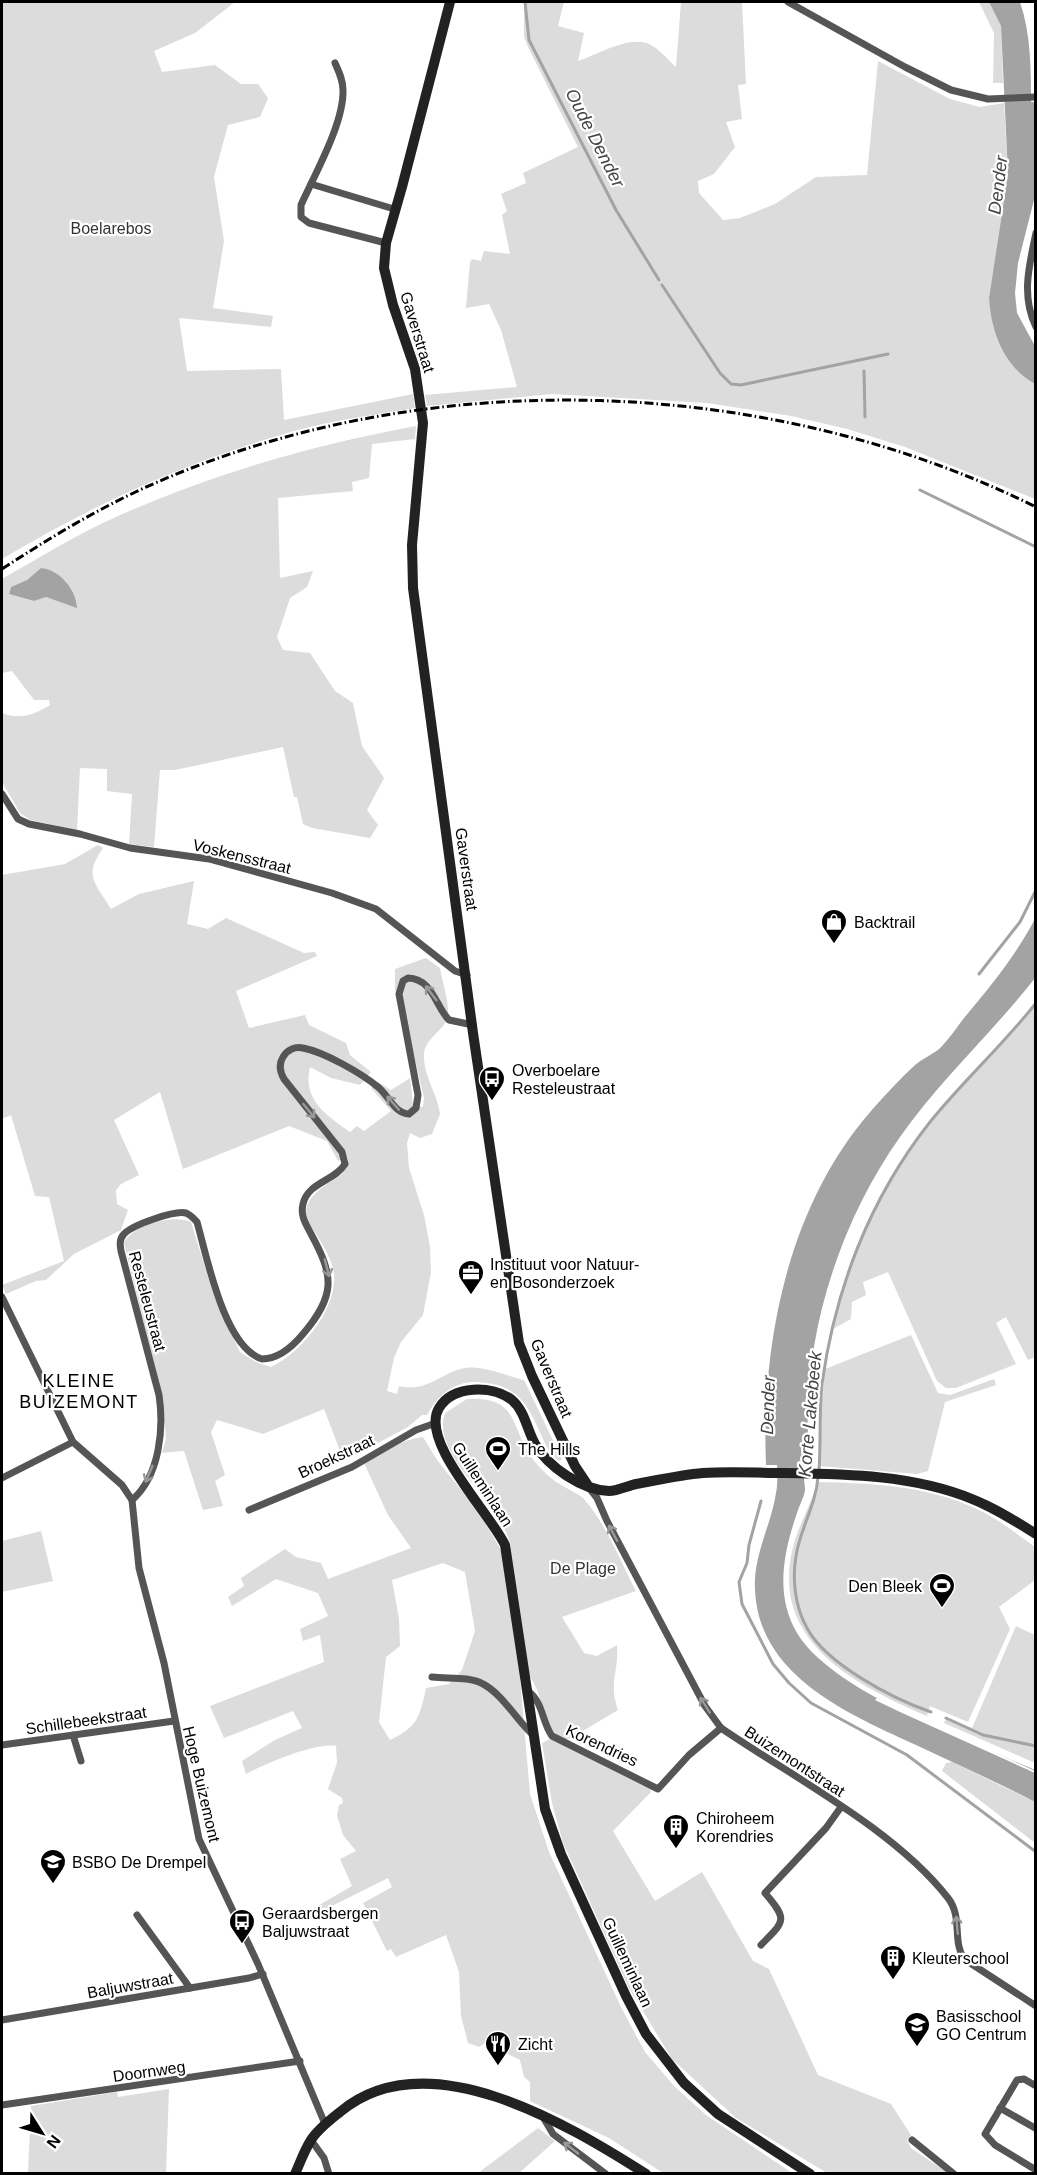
<svg xmlns="http://www.w3.org/2000/svg" width="1037" height="2175" font-family="Arial,sans-serif">
<style>
.green{fill:#dcdcdc;fill-rule:evenodd}
.water{fill:#a3a3a3}
.pier{fill:#fff}
.lines{fill:none;stroke-linecap:round;stroke-linejoin:round}
.stream{stroke:#a3a3a3;stroke-width:3}
.street{stroke:#555;stroke-width:7}
.secondary{stroke:#222;stroke-width:10}
.rail{stroke:#000;stroke-width:3;stroke-dasharray:9 3 1.5 3;stroke-linecap:butt}
.oneway{stroke:#999}
.labels{text-anchor:middle;stroke-width:4.5;stroke-linejoin:round;paint-order:stroke}
.park-label{font-size:16px;fill:#333;stroke:#fff}
.street-label{font-size:16px;fill:#000;stroke:#fff}
.poi-label{font-size:16px;fill:#000;stroke:#fff;text-anchor:start}
.water-label{font-size:18px;font-style:italic;fill:#444;stroke:#fff}
.neighbourhood-label{font-size:18px;letter-spacing:1.5px;fill:#000;stroke:#fff}
</style>
<rect width="100%" height="100%" fill="#fff"/>
<g class="green">
<path d="M2,2H235L195,33L154,51L162,72L215,65L241,84H258L268,98L260,117L228,125L214,177L224,241L213,308L273,316L271,327L179,318L187,371L281,369L284,420L413,394L415,408C375,415 333,420 294,431C188,461 96,503 2,559Z"/>
<path d="M524,2H564L558,26L584,33L578,61C596,55 623,39 642,42C656,44 667,59 676,67L681,2H742L746,84L738,85L742,119L726,122L735,147L714,174L698,181L699,193L723,220L740,218L775,204L816,177L867,175L878,61L950,99L980,107L1004,103L1008,174L989,298C991,332 1004,367 1035,384V499L905,447L847,429L791,416L707,403L552,394L427,406L425,395L517,387L501,330L489,304L466,308L470,262L472,259L481,261L484,251L510,254L502,215L507,211L501,194L526,183L523,173L578,147L528,47L524,36Z"/>
<path d="M979,2H989L1001,26L1003,83H993L994,33Z"/>
<path d="M416,426L415,439L372,444L369,478L352,482L353,491L278,498L280,578L313,571L307,587L290,598L277,637L283,650L310,653L335,691L353,703L362,746L384,778L367,810L378,825L370,838L312,828L303,824L297,797H294L283,747L175,770H160L154,847L129,844L132,794L107,791V769L80,768L77,830L30,820L20,813L2,782V713C20,720 34,715 50,705L49,700H34L12,671L2,673V579C40,557 78,534 118,516C214,473 314,445 416,426ZM41,568C59,569 77,590 77,607L46,597L34,601L9,594L11,587L27,580Z"/>
<path d="M98,845L103,848C83,877 95,882 111,909L139,894L194,881L187,924L208,929L226,918L304,953L315,952L317,956L236,991L249,1028L305,1015L309,1025L346,1043L350,1055L371,1072L360,1085L331,1078L310,1067C302,1100 327,1116 350,1132L357,1126L364,1131L391,1111L371,1088L380,1083L391,1090L410,1078L413,1105L423,1107L424,1098L402,1003L395,990V969L426,958L440,968C442,982 449,1000 448,1014C447,1031 423,1037 424,1057C424,1077 438,1095 440,1114L432,1134L420,1138L410,1133L407,1143L409,1168L424,1215L430,1247L431,1272L423,1315L401,1342L394,1358L387,1391L397,1394L399,1386C428,1393 441,1372 465,1368C482,1365 507,1376 524,1380L562,1459L559,1461C551,1456 547,1448 543,1439C527,1403 518,1383 474,1382C453,1382 437,1397 427,1415H422L408,1427L344,1461L324,1409L263,1434L217,1420L211,1432L225,1475L215,1481L223,1506L203,1510L184,1451L162,1453L166,1439L162,1397L124,1243C132,1225 174,1214 191,1222L214,1296L240,1352L256,1362L271,1367C301,1353 337,1309 334,1275C332,1254 315,1234 305,1217C307,1179 355,1183 347,1156L338,1161L327,1141L289,1126L183,1169L160,1092L114,1120L139,1175L121,1184L116,1190L117,1204L128,1210L121,1230L74,1254L46,1280L36,1281L6,1294L2,1285L64,1261L49,1197L35,1196L11,1115L2,1119V875L65,864Z"/>
<path d="M1035,1003V1357L1028,1360L1006,1317L996,1323L1016,1364L956,1388H946L937,1381L888,1272L863,1282L866,1295L852,1302L851,1319L833,1329C846,1255 883,1177 932,1120C967,1081 1003,1044 1035,1003Z"/>
<path d="M911,1335L938,1393L950,1395L994,1379L996,1385L945,1402L928,1471L917,1474L819,1466L820,1423L825,1369Z"/>
<path d="M467,1399C520,1396 510,1428 532,1458C540,1469 552,1480 563,1486C569,1490 577,1493 583,1498C606,1523 620,1561 636,1591L562,1617L584,1653L597,1656L617,1645C619,1673 608,1682 618,1710L571,1738L564,1740C540,1727 545,1697 530,1677L520,1678L530,1794L549,1852L621,2007L645,2052L674,2086L706,2115L792,2173H663L609,2138L530,2101V2082L524,2077L520,2060L485,2043L479,2047L468,2043L461,2016L459,1972L446,1935L396,1957L391,1949L387,1951L363,1903L392,1887L388,1878L316,1914L314,1908L352,1886L340,1859L356,1851L343,1835L337,1816L339,1805L343,1803L342,1798L328,1789L337,1763L336,1746C315,1742 265,1764 246,1774L242,1761L275,1740L302,1728L293,1711L224,1738L210,1706L324,1662L320,1635L303,1641L300,1629L328,1616L318,1593L276,1579L232,1606L228,1597L244,1586L241,1578L285,1549L296,1557L321,1563L328,1579L411,1548L388,1515L364,1463C382,1453 402,1439 423,1437L437,1460L479,1512L502,1552L511,1547C502,1502 430,1455 445,1413ZM443,1563L465,1572L475,1631L462,1670L449,1684L426,1688C420,1716 418,1727 390,1740L379,1722L386,1657L400,1646L399,1619L392,1580Z"/>
<path d="M818,1482C872,1483 928,1486 977,1509C998,1519 1017,1534 1035,1547V1580L999,1607L1010,1629L968,1722L930,1706L927,1716C855,1685 769,1641 793,1547C799,1524 811,1504 818,1482Z"/>
<path d="M41,1531L53,1581L2,1592V1541Z"/>
<path d="M1016,1626L1035,1635V1763L944,1723L946,1718L972,1728Z"/>
<path d="M550,1739L650,1789L651,1792L613,1831L655,1901L702,1872L753,1961L769,1969L818,2075L891,2104L911,2135L907,2140L911,2148L948,2173H827L736,2118L672,2059L629,1988L563,1843L552,1803L542,1743Z"/>
<path d="M952,1762L1035,1802V1843L942,1771L946,1763Z"/>
<path d="M169,2089L166,2173H28L31,2106L117,2092L118,2097Z"/>
<path d="M538,2128L555,2141L519,2173H478Z"/>
</g>
<g class="water">
<path d="M989,2H1020C1031,34 1031,70 1031,102H1034L1035,196L1018,263L1015,293L1017,313L1035,346V384C1004,367 991,332 989,298L1008,174L1001,26Z"/>
<path d="M41,568C59,569 77,590 77,608L46,597L34,601L9,594L11,587L27,580Z"/>
<path d="M1035,919V978C993,1032 940,1080 900,1137C837,1226 800,1345 809,1454C801,1466 804,1476 805,1489C805,1495 800,1504 798,1510C784,1550 774,1594 797,1633C832,1692 972,1742 1035,1770V1802C997,1782 956,1764 916,1745C849,1714 759,1677 755,1590C753,1555 771,1526 776,1493C778,1484 777,1474 777,1465H766C761,1343 788,1206 871,1111C885,1095 900,1079 915,1065C922,1059 931,1055 938,1050C948,1041 956,1028 964,1018C990,987 1016,955 1035,919Z"/>
</g>
<path class="pier" d="M877,1698L1035,1771V1773L900,1712L875,1700Z"/>
<g class="lines">
<g class="stream">
<path d="M525,2L529,40L616,210L659,280"/>
<path d="M662,285L720,373L731,384L741,385L888,354"/>
<path d="M864,371L865,417"/>
<path d="M920,490L1036,547"/>
<path d="M979,974L1020,922L1036,890"/>
<path d="M819,1470C821,1441 819,1413 822,1384C835,1289 870,1198 930,1122C963,1081 1003,1045 1036,1003"/>
<path d="M818,1477C816,1505 800,1529 796,1556C792,1579 795,1607 807,1628C826,1664 893,1699 931,1712"/>
<path d="M761,1501L749,1545L747,1563L739,1582L742,1604L773,1664L789,1683L811,1703L907,1755L1036,1852"/>
<path d="M946,1718L983,1735L1036,1746"/>
</g>
<g class="street">
<path d="M788,2L905,67L951,90L988,99L1036,97"/>
<path d="M335,63C339,72 343,80 343,90C344,123 315,174 301,205V217L309,223L386,243"/>
<path d="M311,184L394,209"/>
<path d="M1036,233C1029,266 1021,296 1036,327"/>
<path d="M2,794L18,819L29,824L80,834L130,848L209,859L332,893L376,909L455,971L467,975"/>
<path d="M2,1297L73,1442L122,1485L132,1500L139,1568L164,1663L199,1839L258,1964L325,2124"/>
<path d="M2,1478L73,1442"/>
<path d="M590,1489L597,1498L607,1521L705,1706L721,1728C794,1778 894,1829 948,1898C963,1917 952,1941 964,1959L1036,2006"/>
<path d="M132,1500C160,1476 164,1428 159,1395L121,1251C120,1245 119,1239 124,1234C132,1225 175,1210 186,1213C191,1215 194,1219 197,1222C207,1257 224,1347 262,1359C279,1359 293,1346 303,1334C336,1295 334,1276 311,1234C306,1224 300,1216 303,1204C308,1182 335,1181 345,1164L342,1152L284,1079C280,1072 278,1065 283,1057C287,1050 295,1046 303,1048C324,1052 361,1073 378,1087C389,1096 394,1113 409,1114L416,1108L418,1095L399,994L403,981L408,978C433,979 435,1006 449,1020L473,1025"/>
<path d="M249,1510L352,1467L416,1430L433,1424"/>
<path d="M432,1677C448,1679 469,1676 483,1684C501,1693 517,1720 532,1734"/>
<path d="M527,1690C544,1703 541,1720 552,1736L658,1789L689,1755L721,1728"/>
<path d="M73,1735L81,1761"/>
<path d="M2,1745L174,1721"/>
<path d="M137,1915L190,1988"/>
<path d="M761,1945C784,1921 789,1921 765,1893L826,1828L841,1807"/>
<path d="M2,2020L249,1978L263,1974"/>
<path d="M1036,2086L1024,2079L1017,2080L985,2134L995,2145L1036,2170"/>
<path d="M2,2105L300,2061"/>
<path d="M1000,2108L1035,2128"/>
<path d="M543,2117L553,2134L606,2174"/>
<path d="M311,2140L324,2158L329,2174"/>
<path d="M912,2140L954,2174"/>
</g>
<g class="secondary">
<path d="M450,2L402,187L386,243L384,268L393,305L415,369L423,423L412,545L413,588L473,1033L519,1343L532,1376L575,1466L587,1484"/>
<path d="M295,2174C300,2163 304,2151 311,2140C318,2129 330,2120 340,2112C427,2039 567,2124 646,2174"/>
<path d="M810,2174L718,2114L684,2083L646,2034L626,1996L561,1854L545,1809L505,1545C490,1513 419,1441 439,1408C453,1385 492,1385 512,1400C525,1411 527,1430 535,1444C548,1467 582,1490 609,1491C618,1491 627,1486 636,1484C658,1480 680,1475 703,1473C730,1471 757,1473 784,1473C847,1474 914,1475 972,1499C995,1508 1015,1521 1036,1534"/>
</g>
<path class="rail" d="M2,569C48,539 94,511 144,488C419,363 766,373 1036,507"/>
</g>
<defs><path id="oneway-shaft" d="M-6 0H5M1.5-3L5.5 0L1.5 3" fill="none" stroke-width="1.6" stroke-linecap="round" stroke-linejoin="round" transform="scale(1.5)"/></defs>
<g class="oneway">
<use href="#oneway-shaft" transform="translate(431 993) rotate(-127)"/>
<use href="#oneway-shaft" transform="translate(393 1103) rotate(-131)"/>
<use href="#oneway-shaft" transform="translate(309 1111) rotate(51)"/>
<use href="#oneway-shaft" transform="translate(327 1268) rotate(75)"/>
<use href="#oneway-shaft" transform="translate(149 1474) rotate(113)"/>
<use href="#oneway-shaft" transform="translate(613 1533) rotate(-118)"/>
<use href="#oneway-shaft" transform="translate(705 1705) rotate(-122)"/>
<use href="#oneway-shaft" transform="translate(957 1925) rotate(-95)"/>
<use href="#oneway-shaft" transform="translate(571 2148) rotate(-142)"/>
</g>
<defs>
<symbol id="shop-pin" viewBox="-11 -11 22 30"><path d="M0 17L-7.5 6A9.5 9.5 0 1 1 7.5 6Z" fill="#000" stroke="#fff"/><path d="M-5-2.5h2.3a2.7 3.5 0 0 1 5.4 0H5L5.5 6h-11ZM-1.5-2.5h3a1.5 2.3 0 0 0-3 0Z" fill="#fff"/></symbol>
<symbol id="bus-pin" viewBox="-11 -11 22 30"><path d="M0 17L-7.5 6A9.5 9.5 0 1 1 7.5 6Z" fill="#000" stroke="#fff"/><path d="M-5-6H5V4H4V6H2V4H-2V6H-4V4H-5ZM-3.5-4V0h7V-4ZM-3.5 1.2v1.5H-2V1.2ZM2 1.2v1.5H3.5V1.2Z" fill="#fff"/></symbol>
<symbol id="office-pin" viewBox="-11 -11 22 30"><path d="M0 17L-7.5 6A9.5 9.5 0 1 1 7.5 6Z" fill="#000" stroke="#fff"/><path d="M-6-3h4V-5.5h4V-3h4V5H-6ZM-1-4.5V-3h2v-1.5ZM-6 0V1H6V0Z" fill="#fff"/></symbol>
<symbol id="stadium-pin" viewBox="-11 -11 22 30"><path d="M0 17L-7.5 6A9.5 9.5 0 1 1 7.5 6Z" fill="#000" stroke="#fff"/><path d="M0-5a6.5 5 0 1 0 0 10a6.5 5 0 1 0 0-10ZM-3.5-1.8h7v3.6h-7Z" fill="#fff"/></symbol>
<symbol id="building-pin" viewBox="-11 -11 22 30"><path d="M0 17L-7.5 6A9.5 9.5 0 1 1 7.5 6Z" fill="#000" stroke="#fff"/><path d="M-4-6H4V6H1V3H-1V6H-4ZM-2.5-4.3h1.7v1.8h-1.7ZM.8-4.3h1.7v1.8H.8ZM-2.5-1h1.7V.8h-1.7ZM.8-1h1.7V.8H.8Z" fill="#fff"/></symbol>
<symbol id="school-pin" viewBox="-11 -11 22 30"><path d="M0 17L-7.5 6A9.5 9.5 0 1 1 7.5 6Z" fill="#000" stroke="#fff"/><path d="M0-5L7-2L0 1L-7-2ZM-4 1L0 2.5L4 1V4Q0 6-4 4Z" fill="#fff"/></symbol>
<symbol id="restaurant-pin" viewBox="-11 -11 22 30"><path d="M0 17L-7.5 6A9.5 9.5 0 1 1 7.5 6Z" fill="#000" stroke="#fff"/><path d="M-5-6h1v4h1v-4h1v4h1v-4h1v5L-1.5 .5V6h-2V.5L-5-1ZM5-6V6H3V1.5H1.5Q1.5-4 5-6Z" fill="#fff"/></symbol>
</defs>
<g fill-rule="evenodd">
<use href="#shop-pin" x="819" y="907" width="30" height="40"/>
<use href="#bus-pin" x="477" y="1064" width="30" height="40"/>
<use href="#office-pin" x="456" y="1258" width="30" height="40"/>
<use href="#stadium-pin" x="483" y="1434" width="30" height="40"/>
<use href="#stadium-pin" x="927" y="1571" width="30" height="40"/>
<use href="#building-pin" x="661" y="1812" width="30" height="40"/>
<use href="#school-pin" x="38" y="1847" width="30" height="40"/>
<use href="#bus-pin" x="227" y="1907" width="30" height="40"/>
<use href="#building-pin" x="878" y="1943" width="30" height="40"/>
<use href="#school-pin" x="902" y="2010" width="30" height="40"/>
<use href="#restaurant-pin" x="483" y="2029" width="30" height="40"/>
</g>
<g class="labels">
<g class="park-label">
<text x="111" y="234">Boelarebos</text>
<text x="583" y="1574">De Plage</text>
</g>
<g class="street-label">
<text transform="translate(418 332) rotate(73)" y="6">Gaverstraat</text>
<text transform="translate(242 856) rotate(14)" y="6">Voskensstraat</text>
<text transform="translate(467 869) rotate(82)" y="6">Gaverstraat</text>
<text transform="translate(148 1301) rotate(75)" y="6">Resteleustraat</text>
<text transform="translate(552 1378) rotate(67)" y="6">Gaverstraat</text>
<text transform="translate(336 1456) rotate(-25)" y="6">Broekstraat</text>
<text transform="translate(483 1484) rotate(57)" y="6">Guilleminlaan</text>
<text transform="translate(86 1720) rotate(-8)" y="6">Schillebeekstraat</text>
<text transform="translate(602 1745) rotate(25)" y="6">Korendries</text>
<text transform="translate(795 1761) rotate(33)" y="6">Buizemontstraat</text>
<text transform="translate(202 1784) rotate(77)" y="6">Hoge Buizemont</text>
<text transform="translate(628 1962) rotate(65)" y="6">Guilleminlaan</text>
<text transform="translate(130 1985) rotate(-10)" y="6">Baljuwstraat</text>
<text transform="translate(149 2071) rotate(-8)" y="6">Doornweg</text>
</g>
<g class="poi-label">
<text x="854" y="928">Backtrail</text>
<text x="512" y="1076">Overboelare<tspan x="512" dy="18">Resteleustraat</tspan></text>
<text x="490" y="1270">Instituut voor Natuur-<tspan x="490" dy="18">en Bosonderzoek</tspan></text>
<text x="518" y="1455">The Hills</text>
<text x="922" y="1592" text-anchor="end">Den Bleek</text>
<text x="696" y="1824">Chiroheem<tspan x="696" dy="18">Korendries</tspan></text>
<text x="72" y="1868">BSBO De Drempel</text>
<text x="262" y="1919">Geraardsbergen<tspan x="262" dy="18">Baljuwstraat</tspan></text>
<text x="912" y="1964">Kleuterschool</text>
<text x="936" y="2022">Basisschool<tspan x="936" dy="18">GO Centrum</tspan></text>
<text x="518" y="2050">Zicht</text>
</g>
<g class="water-label">
<text transform="translate(595 138) rotate(63)" y="6">Oude Dender</text>
<text transform="translate(998 185) rotate(-83)" y="6">Dender</text>
<text transform="translate(768 1405) rotate(-88)" y="6">Dender</text>
<text transform="translate(810 1414) rotate(-85)" y="6">Korte Lakebeek</text>
</g>
<g class="neighbourhood-label">
<text x="79" y="1387">KLEINE<tspan x="79" dy="21">BUIZEMONT</tspan></text>
</g>
</g>
<rect width="1037" height="2175" fill="none" stroke="#000000" stroke-width="6"/>
<g transform="translate(42 2133) rotate(127)" stroke="#ffffff" stroke-width="4.5" paint-order="stroke">
<path d="M0-4.5L10 22L0 15L-10 22Z" fill="#000000"/>
<text y="-9" font-size="16" font-weight="bold" text-anchor="middle" fill="#000000">N</text>
</g>
</svg>
